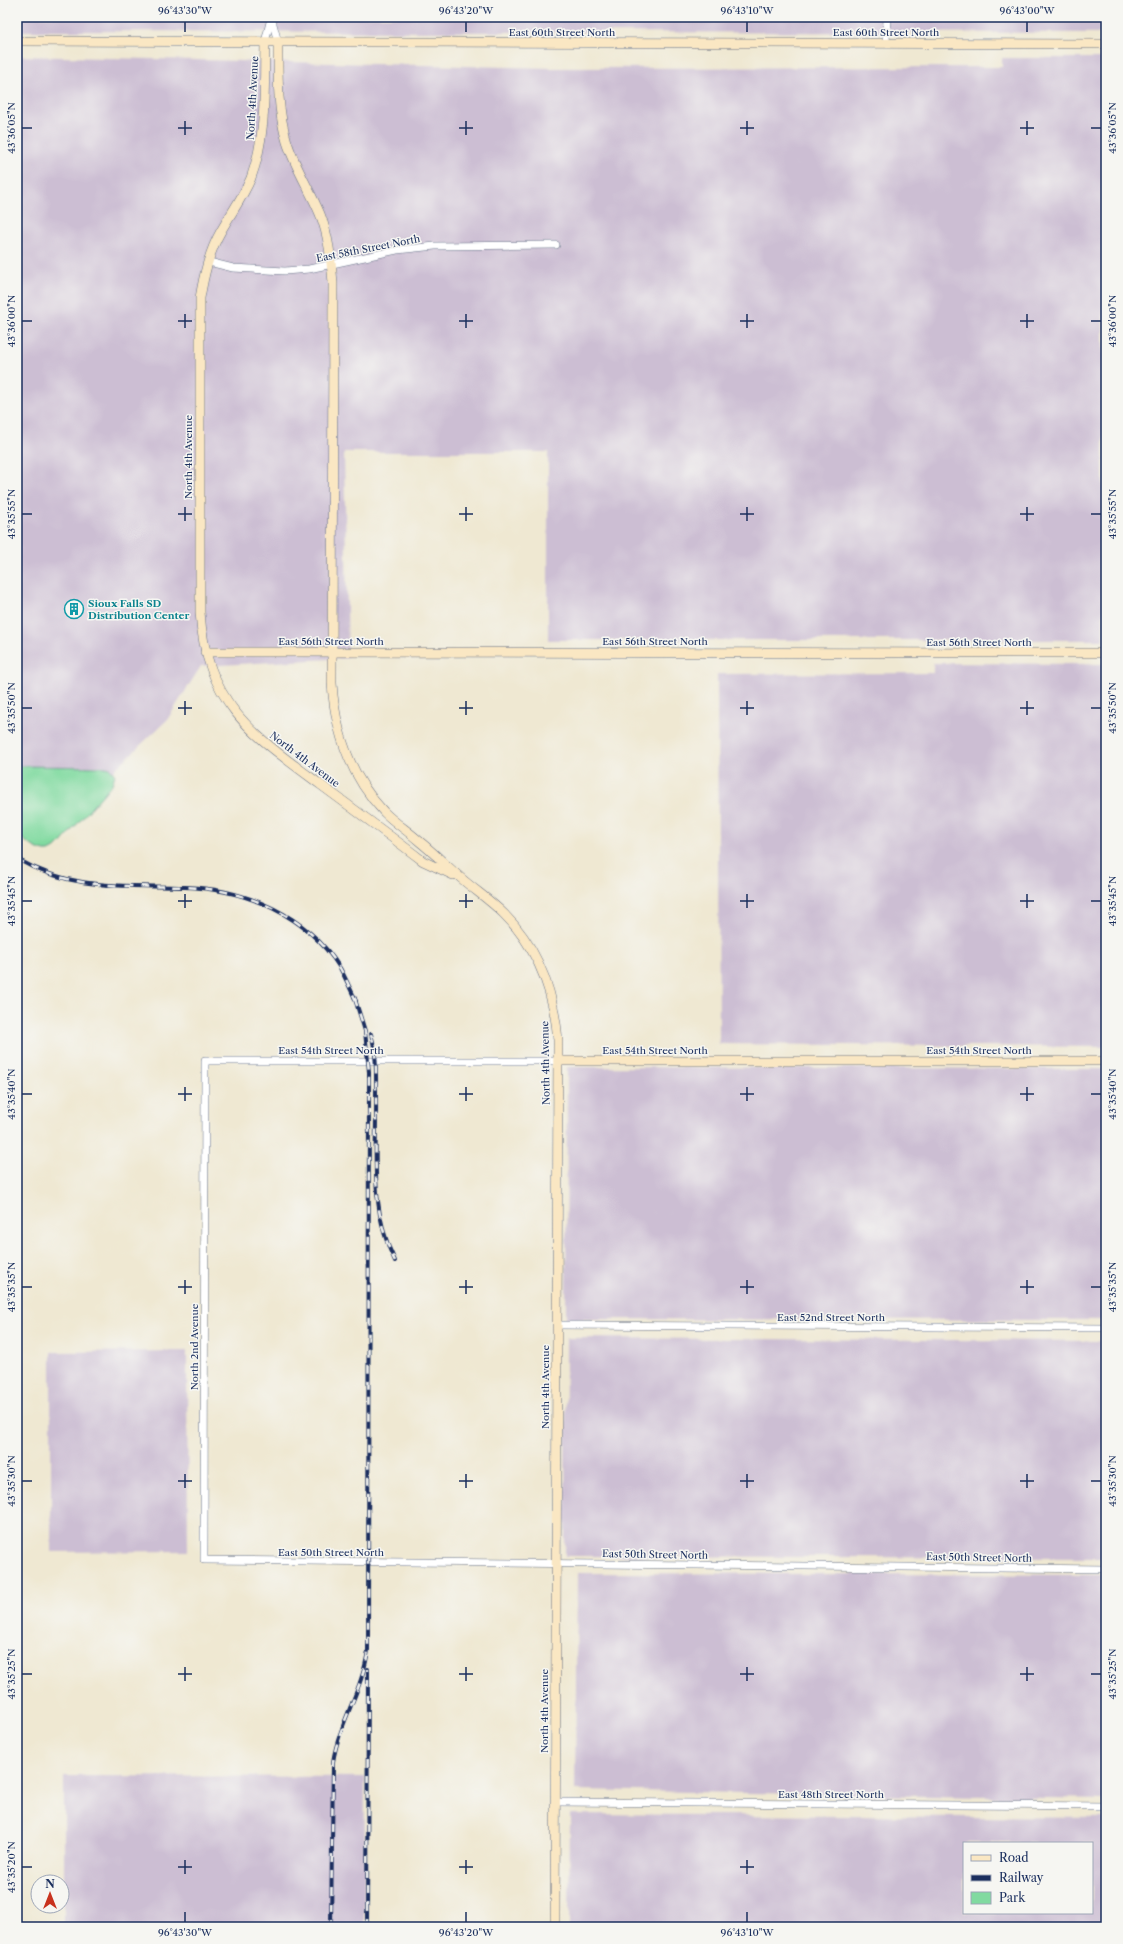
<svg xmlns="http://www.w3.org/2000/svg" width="1123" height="1944" font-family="'Libre Caslon Text',serif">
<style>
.industrial{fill:#ccbed3;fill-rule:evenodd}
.green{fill:#81daa0;stroke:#4e847f}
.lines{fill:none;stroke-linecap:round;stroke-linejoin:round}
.street-casing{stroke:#657087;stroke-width:8}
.secondary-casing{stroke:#657087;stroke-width:10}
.street{stroke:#fff;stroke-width:7}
.secondary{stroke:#fae7c3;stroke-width:9}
.rail-casing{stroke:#1b2f5e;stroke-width:4}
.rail{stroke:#f6f6f2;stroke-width:2.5;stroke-dasharray:8;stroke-linecap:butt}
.ticks{fill:none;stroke:#1b2f5e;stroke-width:1.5}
.labels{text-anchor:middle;stroke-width:3;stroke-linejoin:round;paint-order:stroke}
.street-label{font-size:10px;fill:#1b2f5e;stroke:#f6f6f2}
.culture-label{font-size:10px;font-weight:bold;fill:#0d838f;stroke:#f6f6f2;text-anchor:start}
.neatline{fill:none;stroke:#1b2f5e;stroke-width:1.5}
.ticks-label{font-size:10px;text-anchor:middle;fill:#1b2f5e}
</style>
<rect width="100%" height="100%" fill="#f6f6f2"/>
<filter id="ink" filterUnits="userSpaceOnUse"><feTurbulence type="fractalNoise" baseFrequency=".025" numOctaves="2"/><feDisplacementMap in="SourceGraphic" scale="8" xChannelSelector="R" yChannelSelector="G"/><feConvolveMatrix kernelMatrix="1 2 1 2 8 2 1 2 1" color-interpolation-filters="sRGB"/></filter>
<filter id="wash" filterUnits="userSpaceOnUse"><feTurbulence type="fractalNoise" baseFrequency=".012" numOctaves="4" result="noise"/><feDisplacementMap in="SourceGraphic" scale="16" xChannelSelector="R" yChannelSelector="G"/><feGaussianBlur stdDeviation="0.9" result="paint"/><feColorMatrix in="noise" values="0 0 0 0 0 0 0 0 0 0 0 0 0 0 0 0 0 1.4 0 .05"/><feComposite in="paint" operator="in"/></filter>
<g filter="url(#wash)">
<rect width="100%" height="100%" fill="#efe8d2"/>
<g class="industrial">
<path d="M17,17H1106V33L17,31Z"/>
<path d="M17,56L552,68L1002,67V58H1106V255H1103V640H548V452H344L348,658L201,666L167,720L113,771L106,767L99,766H17Z"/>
<path d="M933,663L1106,664V1047L719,1044L717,674L933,673Z"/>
<path d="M567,1067L1106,1069V1320L566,1319Z"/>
<path d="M566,1338L1106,1341V1558L565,1556Z"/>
<path d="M187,1351L188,1551L51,1552V1352Z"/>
<path d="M577,1573L1106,1575V1799L575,1790Z"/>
<path d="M64,1776L365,1777L364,1927H64Z"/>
<path d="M570,1814L1106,1818V1927H569ZM964,1843H1092V1913H964Z"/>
</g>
<path class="green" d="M17,766L106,767L110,768L115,775L112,784L58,846C56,847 52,850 49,851C39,853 23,840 17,834Z"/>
</g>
<g filter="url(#ink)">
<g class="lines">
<defs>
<g id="street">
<path d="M271,17L278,42"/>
<path d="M265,42L271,18"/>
<path d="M886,43L887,17"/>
<path d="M209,262L233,268L285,271L309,269L397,250L435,246L556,245"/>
<path d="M558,1061H205L204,1560L1106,1569"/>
<path d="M557,1325L1106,1328"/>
<path d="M555,1802L1106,1806"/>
</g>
<g id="secondary">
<path d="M17,41L1106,44"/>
<path d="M265,42C264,88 267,135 251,178C243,197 231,213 221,231C209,252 204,275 200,298V612C206,704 253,735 321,785C355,810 389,835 423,861L453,875"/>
<path d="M278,42C278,76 277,109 287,142C295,167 310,190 320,214C329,236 331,260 333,283L332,683C335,731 350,776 384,812C395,823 408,831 419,841C434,853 448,867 462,879C476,891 491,901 504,914C538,948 554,993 558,1040L555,1927"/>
<path d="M205,652L1106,653"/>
<path d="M558,1061H1106"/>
</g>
</defs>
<use href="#street" class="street-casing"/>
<use href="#secondary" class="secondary-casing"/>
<use href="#street" class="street"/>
<use href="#secondary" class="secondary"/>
<defs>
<g id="rail">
<path d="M17,859C72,891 125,885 185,887C246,889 307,915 340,968C346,979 351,990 356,1001"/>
<path d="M371,1034C377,1054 376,1074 376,1095C377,1150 369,1210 395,1261"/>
<path d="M331,1927L333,1762C339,1723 363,1689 368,1650L369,1072L365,1031L354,996"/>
<path d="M367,1927L368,1669"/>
</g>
</defs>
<use href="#rail" class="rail-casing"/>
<use href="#rail" class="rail"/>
</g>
</g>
<path class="ticks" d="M185,22V32M466,22V32M747,22V32M1027,22V32M185,121V135M466,121V135M747,121V135M1027,121V135M22,128H32M178,128H192M459,128H473M740,128H754M1020,128H1034M1091,128H1101M185,314V328M466,314V328M747,314V328M1027,314V328M22,321H32M178,321H192M459,321H473M740,321H754M1020,321H1034M1091,321H1101M185,507V521M466,507V521M747,507V521M1027,507V521M22,514H32M178,514H192M459,514H473M740,514H754M1020,514H1034M1091,514H1101M185,701V715M466,701V715M747,701V715M1027,701V715M22,708H32M178,708H192M459,708H473M740,708H754M1020,708H1034M1091,708H1101M185,894V908M466,894V908M747,894V908M1027,894V908M22,901H32M178,901H192M459,901H473M740,901H754M1020,901H1034M1091,901H1101M185,1087V1101M466,1087V1101M747,1087V1101M1027,1087V1101M22,1094H32M178,1094H192M459,1094H473M740,1094H754M1020,1094H1034M1091,1094H1101M185,1280V1294M466,1280V1294M747,1280V1294M1027,1280V1294M22,1287H32M178,1287H192M459,1287H473M740,1287H754M1020,1287H1034M1091,1287H1101M185,1474V1488M466,1474V1488M747,1474V1488M1027,1474V1488M22,1481H32M178,1481H192M459,1481H473M740,1481H754M1020,1481H1034M1091,1481H1101M185,1667V1681M466,1667V1681M747,1667V1681M1027,1667V1681M22,1674H32M178,1674H192M459,1674H473M740,1674H754M1020,1674H1034M1091,1674H1101M185,1860V1874M466,1860V1874M747,1860V1874M22,1867H32M178,1867H192M459,1867H473M740,1867H754M185,1912V1922M466,1912V1922M747,1912V1922"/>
<defs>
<symbol id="building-ring" viewBox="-11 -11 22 22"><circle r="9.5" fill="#f6f6f2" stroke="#0f9aa8" stroke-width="1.5"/><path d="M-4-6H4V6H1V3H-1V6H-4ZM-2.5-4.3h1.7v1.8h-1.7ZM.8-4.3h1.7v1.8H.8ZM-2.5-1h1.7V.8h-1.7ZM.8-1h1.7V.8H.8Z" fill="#0f9aa8"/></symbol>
</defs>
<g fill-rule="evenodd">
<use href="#building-ring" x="63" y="598" width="22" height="22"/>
</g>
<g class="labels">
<g class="street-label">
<text x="562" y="36">East 60th Street North</text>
<text x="886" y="36">East 60th Street North</text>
<text transform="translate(252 98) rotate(-87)" y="4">North 4th Avenue</text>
<text transform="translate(368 248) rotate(-11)" y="4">East 58th Street North</text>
<text transform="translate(188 457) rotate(-90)" y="4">North 4th Avenue</text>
<text x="331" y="645">East 56th Street North</text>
<text x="655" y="645">East 56th Street North</text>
<text x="979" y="646">East 56th Street North</text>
<text transform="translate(305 759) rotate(37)" y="4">North 4th Avenue</text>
<text x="331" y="1054">East 54th Street North</text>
<text x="655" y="1054">East 54th Street North</text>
<text x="979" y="1054">East 54th Street North</text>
<text transform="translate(545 1063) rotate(-91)" y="4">North 4th Avenue</text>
<text x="831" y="1321">East 52nd Street North</text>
<text transform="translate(194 1347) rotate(-90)" y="4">North 2nd Avenue</text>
<text transform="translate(545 1387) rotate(-90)" y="4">North 4th Avenue</text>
<text x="331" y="1556">East 50th Street North</text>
<text transform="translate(655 1554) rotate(1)" y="4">East 50th Street North</text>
<text transform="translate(979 1557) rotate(1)" y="4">East 50th Street North</text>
<text transform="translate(544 1711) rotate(-90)" y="4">North 4th Avenue</text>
<text x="831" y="1798">East 48th Street North</text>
</g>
<g class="culture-label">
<text x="88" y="607">Sioux Falls SD<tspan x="88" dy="12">Distribution Center</tspan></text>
</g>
</g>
<rect width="1123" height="1944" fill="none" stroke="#f6f6f2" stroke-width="44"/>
<rect x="963" y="1842" width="130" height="72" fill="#f6f6f2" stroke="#9ea6b7"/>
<rect x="971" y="1855" width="20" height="6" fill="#fae7c3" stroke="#9ea6b7"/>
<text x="999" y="1862" font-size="12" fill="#1b2f5e">Road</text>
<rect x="971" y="1875" width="20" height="6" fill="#1b2f5e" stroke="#9ea6b7"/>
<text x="999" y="1882" font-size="12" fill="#1b2f5e">Railway</text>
<rect x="971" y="1892" width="20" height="12" fill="#81daa0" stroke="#9ea6b7"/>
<text x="999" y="1902" font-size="12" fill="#1b2f5e">Park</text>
<g transform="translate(50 1894)"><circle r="19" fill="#f6f6f2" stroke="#9ea6b7"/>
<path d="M0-3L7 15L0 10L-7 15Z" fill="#c8321e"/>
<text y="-6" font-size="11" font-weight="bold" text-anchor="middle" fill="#1b2f5e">N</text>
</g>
<rect x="22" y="22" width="1079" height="1900" class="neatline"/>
<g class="ticks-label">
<text x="185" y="14">96°43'30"W</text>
<text x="466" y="14">96°43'20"W</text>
<text x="747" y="14">96°43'10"W</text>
<text x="1027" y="14">96°43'00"W</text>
<text transform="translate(11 128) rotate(-90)" y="4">43°36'05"N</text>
<text transform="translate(1112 128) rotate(-90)" y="4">43°36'05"N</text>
<text transform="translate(11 321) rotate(-90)" y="4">43°36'00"N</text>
<text transform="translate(1112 321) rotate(-90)" y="4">43°36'00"N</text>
<text transform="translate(11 514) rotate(-90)" y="4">43°35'55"N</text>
<text transform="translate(1112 514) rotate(-90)" y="4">43°35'55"N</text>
<text transform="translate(11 708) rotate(-90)" y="4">43°35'50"N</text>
<text transform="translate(1112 708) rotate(-90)" y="4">43°35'50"N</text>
<text transform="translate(11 901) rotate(-90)" y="4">43°35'45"N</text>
<text transform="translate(1112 901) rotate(-90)" y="4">43°35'45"N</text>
<text transform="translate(11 1094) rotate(-90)" y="4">43°35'40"N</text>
<text transform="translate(1112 1094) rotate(-90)" y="4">43°35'40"N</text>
<text transform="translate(11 1287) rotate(-90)" y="4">43°35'35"N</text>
<text transform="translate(1112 1287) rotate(-90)" y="4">43°35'35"N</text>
<text transform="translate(11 1481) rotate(-90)" y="4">43°35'30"N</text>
<text transform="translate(1112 1481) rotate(-90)" y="4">43°35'30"N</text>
<text transform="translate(11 1674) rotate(-90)" y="4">43°35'25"N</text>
<text transform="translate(1112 1674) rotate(-90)" y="4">43°35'25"N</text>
<text transform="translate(11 1867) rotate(-90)" y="4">43°35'20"N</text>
<text x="185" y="1936">96°43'30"W</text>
<text x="466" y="1936">96°43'20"W</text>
<text x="747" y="1936">96°43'10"W</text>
</g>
</svg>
